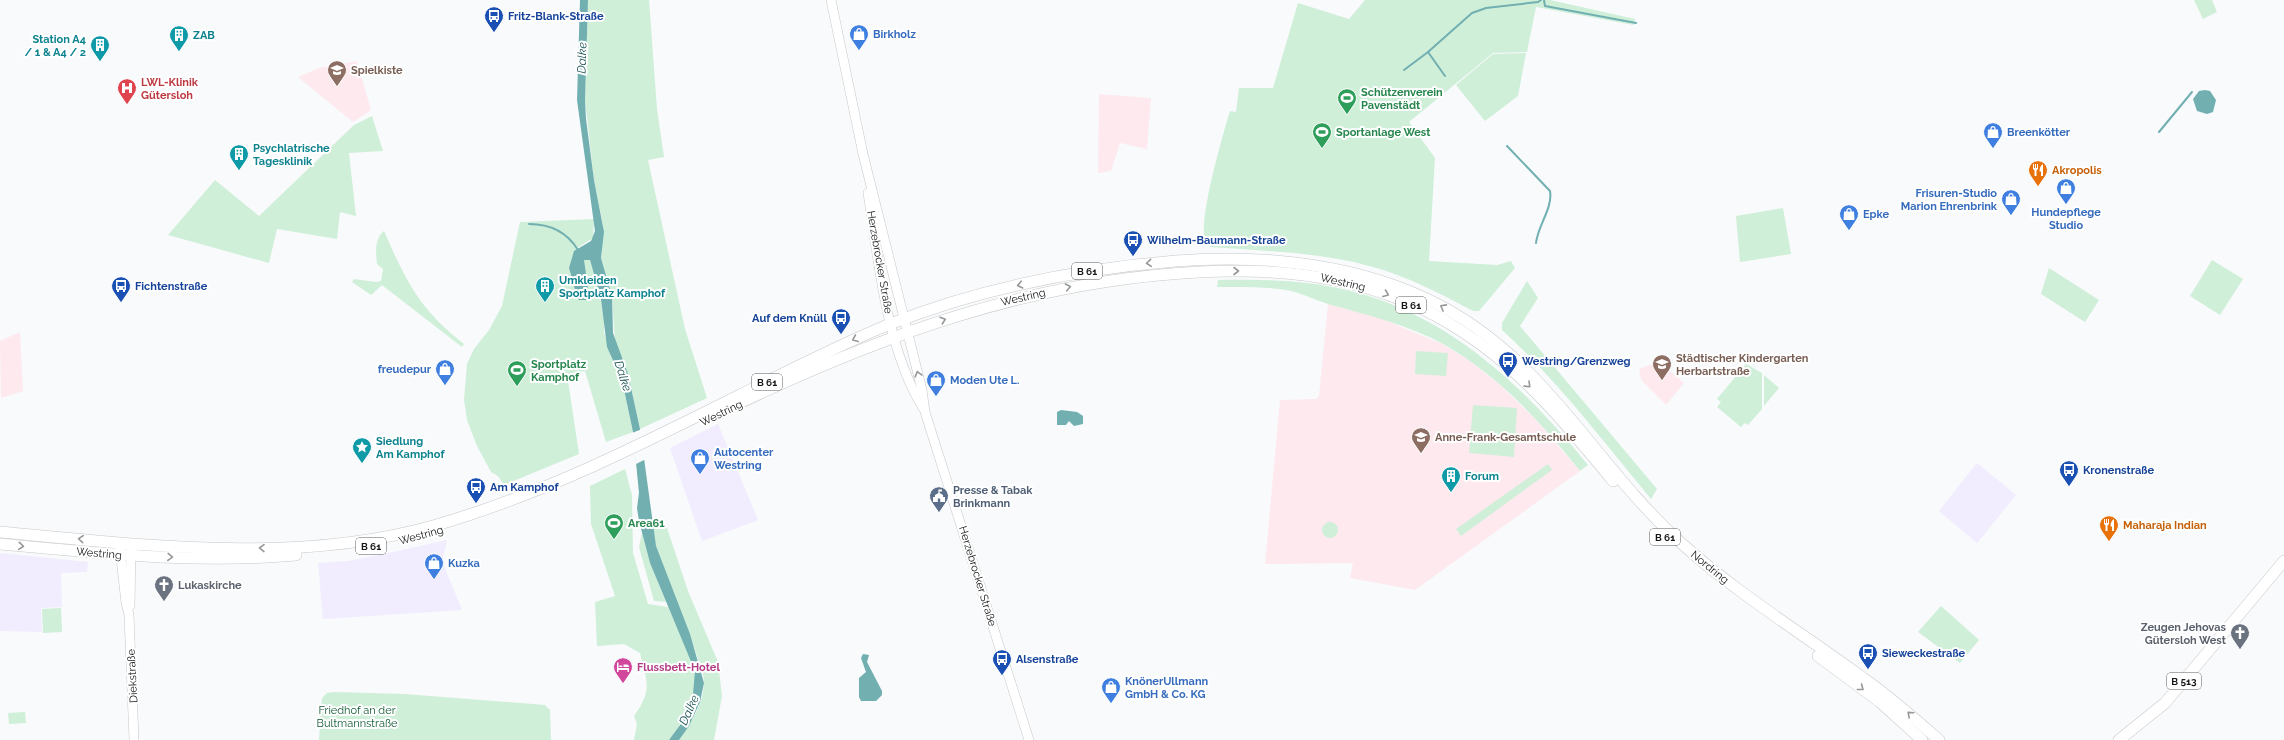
<svg xmlns="http://www.w3.org/2000/svg" width="2284" height="740" font-family="Raleway,sans-serif">
<style>
.commercial{fill:#f1ecfe}
.education{fill:#fee9ef}
.green{fill:#cfefd9}
.water{fill:#71afb1}
.pier{fill:#f8fafc}
.lines{fill:none;stroke-linecap:round;stroke-linejoin:round}
.stream{stroke:#71afb1;stroke-width:2}
.secondary-casing{stroke:#c6c8ca;stroke-width:10}
.primary-casing{stroke:#c6c8ca;stroke-width:12}
.secondary{stroke:#fff;stroke-width:9}
.primary{stroke:#fff;stroke-width:11}
.oneway{stroke:#969797}
.labels{text-anchor:middle;stroke-width:4;stroke-linejoin:round;paint-order:stroke}
.shield{fill:#fff;stroke:#5c5d5d;stroke-width:1}
.shield-label{font-size:10px;font-weight:bold;fill:#161717}
.transit-label{font-size:11px;font-weight:bold;fill:#164399;stroke:#fff;text-anchor:start}
.shop-label{font-size:11px;font-weight:bold;fill:#366cbe;stroke:#fff;text-anchor:start}
.culture-label{font-size:11px;font-weight:bold;fill:#0d838f;stroke:#fff;text-anchor:start}
.education-label{font-size:11px;font-weight:bold;fill:#785e54;stroke:#fff;text-anchor:start}
.health-label{font-size:11px;font-weight:bold;fill:#be3a42;stroke:#fff;text-anchor:start}
.leisure-label{font-size:11px;font-weight:bold;fill:#27864d;stroke:#fff;text-anchor:start}
.food-label{font-size:11px;font-weight:bold;fill:#c56008;stroke:#fff;text-anchor:start}
.street-label{font-size:11px;fill:#161717;stroke:#fff}
.service-label{font-size:11px;font-weight:bold;fill:#4e5e75;stroke:#fff;text-anchor:start}
.worship-label{font-size:11px;font-weight:bold;fill:#5b616d;stroke:#fff;text-anchor:start}
.hotel-label{font-size:11px;font-weight:bold;fill:#b23c85;stroke:#fff;text-anchor:start}
.park-label{font-size:11px;fill:#105832;stroke:#fff}
.water-label{font-size:12px;font-style:italic;fill:#174e50;stroke:#fff}
</style>
<rect width="100%" height="100%" fill="#f8fafc"/>
<g class="commercial">
<path d="M718,424L758,520L702,541L670,448Z"/>
<path d="M1977,463L2016,495L1977,543L1939,511Z"/>
<path d="M447,540L443,557L444,566L462,610L323,619L318,563L348,561L380,555Z"/>
<path d="M0,553L88,562L87,572L61,573L62,607L41,608L42,632L0,631Z"/>
</g>
<g class="education">
<path d="M357,61L371,110L353,122L298,77L319,68Z"/>
<path d="M1099,94L1151,98L1147,149L1120,143L1111,171L1098,173Z"/>
<path d="M1328,304L1380,318L1442,344L1467,359L1500,385L1536,420L1580,471L1415,590L1350,578L1353,563L1265,564L1280,400L1316,399L1319,396Z"/>
<path d="M20,332L23,391L1,398L0,341Z"/>
<path d="M1657,360L1684,383L1666,405L1641,380L1639,369L1653,364Z"/>
</g>
<g class="green">
<path d="M588,0H649L657,109L664,157L648,160L685,329L707,398L640,429L628,374L615,343L612,296L601,258L603,225L594,180L585,100Z"/>
<path d="M1365,0H1550L1635,19L1634,25L1536,7L1527,52L1493,53L1409,122L1435,158L1429,261L1497,265L1511,261L1515,268L1479,311H1473C1441,294 1409,277 1373,267C1320,252 1265,251 1210,247C1209,245 1206,242 1205,240C1198,220 1223,134 1230,111L1236,112L1239,88H1273L1298,3L1349,19Z"/>
<path d="M2194,0H2212L2217,12L2203,19Z"/>
<path d="M1526,53L1518,96L1485,121L1456,85L1493,54Z"/>
<path d="M372,116L383,151L349,153L356,216L340,212L337,239L277,229L269,263L168,235L215,180L259,216L354,125Z"/>
<path d="M1783,208L1791,254L1740,262L1736,216Z"/>
<path d="M594,219L593,238L577,248L569,268L573,285L588,288L583,260H590L601,299L604,319V333L622,380L633,432L606,442L585,371L567,374L579,454L504,485L498,476L491,472L477,446L467,420L464,400L467,364L474,349L489,330L502,306L520,222Z"/>
<path d="M384,231C406,281 419,309 464,344L462,347L382,285L371,295L352,282L354,279L376,282L381,281L383,269L377,264C376,253 374,239 384,231Z"/>
<path d="M2212,260L2243,279L2220,315L2190,296Z"/>
<path d="M2049,268L2099,300L2085,322L2041,294Z"/>
<path d="M1218,280C1261,279 1305,280 1347,290C1448,314 1525,387 1588,465L1580,471C1542,423 1498,375 1443,344C1410,326 1372,316 1335,306C1322,303 1309,296 1295,292C1270,286 1243,287 1217,287Z"/>
<path d="M1527,281L1538,298L1520,326L1657,489L1651,499C1603,441 1558,381 1502,330V323Z"/>
<path d="M1416,351L1448,353L1446,376L1415,374Z"/>
<path d="M1746,364L1762,373V409L1748,425L1745,423L1741,427L1717,407L1721,402L1717,399Z"/>
<path d="M1764,375L1779,388L1764,406Z"/>
<path d="M1473,405L1517,408L1514,457L1469,453Z"/>
<path d="M1548,464L1552,470L1461,536L1456,529Z"/>
<path d="M625,469L632,495L633,553L648,604L668,607C676,625 693,654 696,672C699,693 682,725 669,740H634L637,724L634,716C653,689 647,683 640,653L624,644L597,646L595,602L615,596L591,524L590,486Z"/>
<path d="M652,521L667,528L688,591L718,662L722,696L714,740H679C690,724 704,703 704,682C704,672 698,660 695,650C682,610 652,563 652,521Z"/>
<circle cx="1330" cy="530" r="8"/>
<path d="M642,533L650,563L666,602L654,601L639,547Z"/>
<path d="M1941,606L1979,640L1960,663L1918,632Z"/>
<path d="M61,608L62,632L43,633L42,609Z"/>
<path d="M335,692L405,694L545,705L550,710L551,740H319L322,698L327,693Z"/>
<path d="M25,712L26,723L9,724L8,713Z"/>
</g>
<g class="water">
<path d="M580,0H588L585,100L586,119L594,180L604,232L601,258L612,296L613,333L628,374L640,429L656,546L690,634L704,683L700,702L689,726L679,740H669L683,721L693,694L695,671L650,563L639,521L637,508L639,493L633,432L622,380L607,347L601,299L590,260H584L588,288L586,300H579L577,297L569,268L574,251L591,241L595,231L577,100Z"/>
<path d="M2205,90L2210,91L2216,100L2213,112L2207,114L2197,111L2193,99L2199,91Z"/>
<path d="M1061,410L1077,412L1083,416V424L1074,426L1069,421L1066,425H1057V412Z"/>
<path d="M863,654L869,655L867,662L882,691V695L876,701H861L859,697V678L866,672L861,658Z"/>
</g>
<path class="pier" d="M642,429L646,459L636,464L632,433Z"/>
<g class="lines">
<g class="stream">
<path d="M1544,0L1545,6L1636,23"/>
<path d="M1428,52L1445,76"/>
<path d="M1404,70L1428,52L1472,13L1486,8L1538,2L1541,0"/>
<path d="M2159,132L2192,92"/>
<path d="M1507,146L1550,191C1553,208 1538,225 1536,243"/>
<path d="M529,224C550,224 567,232 578,250"/>
</g>
<defs>
<g id="secondary">
<path d="M831,0L863,154L922,390L925,412L1029,740"/>
<path d="M868,193C879,263 886,347 923,408"/>
<path d="M120,549L126,603L129,615L134,740"/>
<path d="M130,606L131,548"/>
</g>
<g id="primary">
<path d="M729,408C881,335 1029,281 1199,272C1291,267 1384,279 1463,332C1523,371 1568,426 1613,481"/>
<path d="M0,532C143,545 293,565 433,526C548,493 656,437 762,384C804,363 846,342 890,324C981,288 1079,269 1176,261C1265,254 1361,264 1441,306C1548,363 1594,464 1680,542C1736,593 1802,633 1863,678C1890,697 1914,718 1939,740"/>
<path d="M0,544C98,553 197,564 296,555"/>
<path d="M1818,656L1880,702L1922,740"/>
<path d="M2119,740L2165,703L2284,561"/>
</g>
</defs>
<use href="#secondary" class="secondary-casing"/>
<use href="#primary" class="primary-casing"/>
<use href="#secondary" class="secondary"/>
<use href="#primary" class="primary"/>
</g>
<defs><path id="oneway-chevron" d="M-2-3.5L2.5 0L-2 3.5" fill="none" stroke-width="1.6" stroke-linecap="round" stroke-linejoin="round"/></defs>
<g class="oneway">
<use href="#oneway-chevron" transform="translate(1149 263) rotate(175)"/>
<use href="#oneway-chevron" transform="translate(1236 271)"/>
<use href="#oneway-chevron" transform="translate(1020 285) rotate(167)"/>
<use href="#oneway-chevron" transform="translate(1068 287) rotate(-11)"/>
<use href="#oneway-chevron" transform="translate(1386 294) rotate(22)"/>
<use href="#oneway-chevron" transform="translate(1443 307) rotate(-151)"/>
<use href="#oneway-chevron" transform="translate(943 320) rotate(-19)"/>
<use href="#oneway-chevron" transform="translate(855 339) rotate(157)"/>
<use href="#oneway-chevron" transform="translate(918 374) rotate(-105)"/>
<use href="#oneway-chevron" transform="translate(1528 385) rotate(44)"/>
<use href="#oneway-chevron" transform="translate(81 539) rotate(-175)"/>
<use href="#oneway-chevron" transform="translate(21 546) rotate(5)"/>
<use href="#oneway-chevron" transform="translate(262 548) rotate(-179)"/>
<use href="#oneway-chevron" transform="translate(170 557) rotate(2)"/>
<use href="#oneway-chevron" transform="translate(1861 688) rotate(38)"/>
<use href="#oneway-chevron" transform="translate(1910 714) rotate(-138)"/>
</g>
<defs>
<symbol id="bus-pin" viewBox="-11 -11 22 30"><path d="M0 17L-7.5 6A9.5 9.5 0 1 1 7.5 6Z" fill="#1a4fb4" stroke="#fff"/><path d="M-5-6H5V4H4V6H2V4H-2V6H-4V4H-5ZM-3.5-4V0h7V-4ZM-3.5 1.2v1.5H-2V1.2ZM2 1.2v1.5H3.5V1.2Z" fill="#fff"/></symbol>
<symbol id="shop-pin" viewBox="-11 -11 22 30"><path d="M0 17L-7.5 6A9.5 9.5 0 1 1 7.5 6Z" fill="#3f7fe0" stroke="#fff"/><path d="M-5-2.5h2.3a2.7 3.5 0 0 1 5.4 0H5L5.5 6h-11ZM-1.5-2.5h3a1.5 2.3 0 0 0-3 0Z" fill="#fff"/></symbol>
<symbol id="building-pin" viewBox="-11 -11 22 30"><path d="M0 17L-7.5 6A9.5 9.5 0 1 1 7.5 6Z" fill="#0f9aa8" stroke="#fff"/><path d="M-4-6H4V6H1V3H-1V6H-4ZM-2.5-4.3h1.7v1.8h-1.7ZM.8-4.3h1.7v1.8H.8ZM-2.5-1h1.7V.8h-1.7ZM.8-1h1.7V.8H.8Z" fill="#fff"/></symbol>
<symbol id="school-pin" viewBox="-11 -11 22 30"><path d="M0 17L-7.5 6A9.5 9.5 0 1 1 7.5 6Z" fill="#8d6e63" stroke="#fff"/><path d="M0-5L7-2L0 1L-7-2ZM-4 1L0 2.5L4 1V4Q0 6-4 4Z" fill="#fff"/></symbol>
<symbol id="hospital-pin" viewBox="-11 -11 22 30"><path d="M0 17L-7.5 6A9.5 9.5 0 1 1 7.5 6Z" fill="#e0444e" stroke="#fff"/><path d="M-5-5h3v3.5h4V-5h3V5h-3V1.5h-4V5h-3Z" fill="#fff"/></symbol>
<symbol id="stadium-pin" viewBox="-11 -11 22 30"><path d="M0 17L-7.5 6A9.5 9.5 0 1 1 7.5 6Z" fill="#2e9e5b" stroke="#fff"/><path d="M0-5a6.5 5 0 1 0 0 10a6.5 5 0 1 0 0-10ZM-3.5-1.8h7v3.6h-7Z" fill="#fff"/></symbol>
<symbol id="restaurant-pin" viewBox="-11 -11 22 30"><path d="M0 17L-7.5 6A9.5 9.5 0 1 1 7.5 6Z" fill="#e8710a" stroke="#fff"/><path d="M-5-6h1v4h1v-4h1v4h1v-4h1v5L-1.5 .5V6h-2V.5L-5-1ZM5-6V6H3V1.5H1.5Q1.5-4 5-6Z" fill="#fff"/></symbol>
<symbol id="sight-pin" viewBox="-11 -11 22 30"><path d="M0 17L-7.5 6A9.5 9.5 0 1 1 7.5 6Z" fill="#0f9aa8" stroke="#fff"/><path d="M0-6L1.8-2.2L6-1.7L2.9 1.2L3.7 5.4L0 3.3L-3.7 5.4L-2.9 1.2L-6-1.7L-1.8-2.2Z" fill="#fff"/></symbol>
<symbol id="civic-pin" viewBox="-11 -11 22 30"><path d="M0 17L-7.5 6A9.5 9.5 0 1 1 7.5 6Z" fill="#5c6f8a" stroke="#fff"/><path d="M-.6-6.5H3V-4.5H.6V-3L4-1V1h2V6H-6V1h2V-1L-.6-3ZM-1.2 2.5V6h2.4V2.5Z" fill="#fff"/></symbol>
<symbol id="church-pin" viewBox="-11 -11 22 30"><path d="M0 17L-7.5 6A9.5 9.5 0 1 1 7.5 6Z" fill="#6b7280" stroke="#fff"/><path d="M-1.2-6h2.4v3.5h3.3v2.4h-3.3V6h-2.4V-.1h-3.3v-2.4h3.3Z" fill="#fff"/></symbol>
<symbol id="hotel-pin" viewBox="-11 -11 22 30"><path d="M0 17L-7.5 6A9.5 9.5 0 1 1 7.5 6Z" fill="#d1479c" stroke="#fff"/><path d="M-6-4.5h1.5V1H6V5H4.5V3h-9V5H-6ZM-4 0a1.8 1.8 0 1 1 3.6 0ZM.5 0V-2.5h3Q6-2.5 6 0Z" fill="#fff"/></symbol>
</defs>
<g fill-rule="evenodd">
<use href="#bus-pin" x="483" y="5" width="22" height="30"/>
<use href="#shop-pin" x="848" y="23" width="22" height="30"/>
<use href="#building-pin" x="168" y="24" width="22" height="30"/>
<use href="#building-pin" x="89" y="34" width="22" height="30"/>
<use href="#school-pin" x="326" y="59" width="22" height="30"/>
<use href="#hospital-pin" x="116" y="77" width="22" height="30"/>
<use href="#stadium-pin" x="1336" y="87" width="22" height="30"/>
<use href="#stadium-pin" x="1311" y="121" width="22" height="30"/>
<use href="#shop-pin" x="1982" y="121" width="22" height="30"/>
<use href="#building-pin" x="228" y="143" width="22" height="30"/>
<use href="#restaurant-pin" x="2027" y="159" width="22" height="30"/>
<use href="#shop-pin" x="2055" y="177" width="22" height="30"/>
<use href="#shop-pin" x="2000" y="188" width="22" height="30"/>
<use href="#shop-pin" x="1838" y="203" width="22" height="30"/>
<use href="#bus-pin" x="1122" y="229" width="22" height="30"/>
<use href="#bus-pin" x="110" y="275" width="22" height="30"/>
<use href="#building-pin" x="534" y="275" width="22" height="30"/>
<use href="#bus-pin" x="830" y="307" width="22" height="30"/>
<use href="#bus-pin" x="1497" y="350" width="22" height="30"/>
<use href="#school-pin" x="1651" y="353" width="22" height="30"/>
<use href="#shop-pin" x="434" y="358" width="22" height="30"/>
<use href="#stadium-pin" x="506" y="359" width="22" height="30"/>
<use href="#shop-pin" x="925" y="369" width="22" height="30"/>
<use href="#school-pin" x="1410" y="426" width="22" height="30"/>
<use href="#sight-pin" x="351" y="436" width="22" height="30"/>
<use href="#shop-pin" x="689" y="447" width="22" height="30"/>
<use href="#bus-pin" x="2058" y="459" width="22" height="30"/>
<use href="#building-pin" x="1440" y="465" width="22" height="30"/>
<use href="#bus-pin" x="465" y="476" width="22" height="30"/>
<use href="#civic-pin" x="928" y="485" width="22" height="30"/>
<use href="#stadium-pin" x="603" y="512" width="22" height="30"/>
<use href="#restaurant-pin" x="2098" y="514" width="22" height="30"/>
<use href="#shop-pin" x="423" y="552" width="22" height="30"/>
<use href="#church-pin" x="153" y="574" width="22" height="30"/>
<use href="#church-pin" x="2229" y="622" width="22" height="30"/>
<use href="#bus-pin" x="1857" y="642" width="22" height="30"/>
<use href="#bus-pin" x="991" y="648" width="22" height="30"/>
<use href="#hotel-pin" x="612" y="656" width="22" height="30"/>
<use href="#shop-pin" x="1100" y="676" width="22" height="30"/>
</g>
<g class="labels">
<g class="shield">
<rect x="1072" y="263" width="30" height="16" rx="3"/>
<rect x="1396" y="297" width="30" height="16" rx="3"/>
<rect x="752" y="374" width="30" height="16" rx="3"/>
<rect x="1650" y="529" width="30" height="16" rx="3"/>
<rect x="356" y="538" width="30" height="16" rx="3"/>
<rect x="2167" y="673" width="34" height="16" rx="3"/>
</g>
<g class="shield-label">
<text x="1087" y="275">B 61</text>
<text x="1411" y="309">B 61</text>
<text x="767" y="386">B 61</text>
<text x="1665" y="541">B 61</text>
<text x="371" y="550">B 61</text>
<text x="2184" y="685">B 513</text>
</g>
<g class="transit-label">
<text x="508" y="20">Fritz-Blank-Straße</text>
<text x="1147" y="244">Wilhelm-Baumann-Straße</text>
<text x="135" y="290">Fichtenstraße</text>
<text x="827" y="322" text-anchor="end">Auf dem Knüll</text>
<text x="1522" y="365">Westring/Grenzweg</text>
<text x="2083" y="474">Kronenstraße</text>
<text x="490" y="491">Am Kamphof</text>
<text x="1882" y="657">Sieweckestraße</text>
<text x="1016" y="663">Alsenstraße</text>
</g>
<g class="shop-label">
<text x="873" y="38">Birkholz</text>
<text x="2007" y="136">Breenkötter</text>
<text x="1997" y="197" text-anchor="end">Frisuren-Studio<tspan x="1997" dy="13">Marion Ehrenbrink</tspan></text>
<text x="2066" y="216" text-anchor="middle">Hundepflege<tspan x="2066" dy="13">Studio</tspan></text>
<text x="1863" y="218">Epke</text>
<text x="431" y="373" text-anchor="end">freudepur</text>
<text x="950" y="384">Moden Ute L.</text>
<text x="714" y="456">Autocenter<tspan x="714" dy="13">Westring</tspan></text>
<text x="448" y="567">Kuzka</text>
<text x="1125" y="685">KnönerUllmann<tspan x="1125" dy="13">GmbH &amp; Co. KG</tspan></text>
</g>
<g class="culture-label">
<text x="193" y="39">ZAB</text>
<text x="86" y="43" text-anchor="end">Station A4<tspan x="86" dy="13">/ 1 &amp; A4 / 2</tspan></text>
<text x="253" y="152">Psychlatrische<tspan x="253" dy="13">Tagesklinik</tspan></text>
<text x="559" y="284">Umkleiden<tspan x="559" dy="13">Sportplatz Kamphof</tspan></text>
<text x="376" y="445">Siedlung<tspan x="376" dy="13">Am Kamphof</tspan></text>
<text x="1465" y="480">Forum</text>
</g>
<g class="education-label">
<text x="351" y="74">Spielkiste</text>
<text x="1676" y="362">Städtischer Kindergarten<tspan x="1676" dy="13">Herbartstraße</tspan></text>
<text x="1435" y="441">Anne-Frank-Gesamtschule</text>
</g>
<g class="health-label">
<text x="141" y="86">LWL-Klinik<tspan x="141" dy="13">Gütersloh</tspan></text>
</g>
<g class="leisure-label">
<text x="1361" y="96">Schützenverein<tspan x="1361" dy="13">Pavenstädt</tspan></text>
<text x="1336" y="136">Sportanlage West</text>
<text x="531" y="368">Sportplatz<tspan x="531" dy="13">Kamphof</tspan></text>
<text x="628" y="527">Area61</text>
</g>
<g class="food-label">
<text x="2052" y="174">Akropolis</text>
<text x="2123" y="529">Maharaja Indian</text>
</g>
<g class="street-label">
<text transform="translate(880 262) rotate(80)" y="4">Herzebrocker Straße</text>
<text transform="translate(1343 282) rotate(13)" y="4">Westring</text>
<text transform="translate(1023 297) rotate(-13)" y="4">Westring</text>
<text transform="translate(721 413) rotate(-26)" y="4">Westring</text>
<text transform="translate(421 535) rotate(-15)" y="4">Westring</text>
<text transform="translate(99 553) rotate(5)" y="4">Westring</text>
<text transform="translate(1710 567) rotate(39)" y="4">Nordring</text>
<text transform="translate(978 576) rotate(73)" y="4">Herzebrocker Straße</text>
<text transform="translate(132 676) rotate(-93)" y="4">Diekstraße</text>
</g>
<g class="service-label">
<text x="953" y="494">Presse &amp; Tabak<tspan x="953" dy="13">Brinkmann</tspan></text>
</g>
<g class="worship-label">
<text x="178" y="589">Lukaskirche</text>
<text x="2226" y="631" text-anchor="end">Zeugen Jehovas<tspan x="2226" dy="13">Gütersloh West</tspan></text>
</g>
<g class="hotel-label">
<text x="637" y="671">Flussbett-Hotel</text>
</g>
<g class="park-label">
<text x="357" y="714">Friedhof an der<tspan x="357" dy="13">Bultmannstraße</tspan></text>
</g>
<g class="water-label">
<text transform="translate(582 58) rotate(-88)" y="4">Dalke</text>
<text transform="translate(623 376) rotate(72)" y="4">Dalke</text>
<text transform="translate(689 710) rotate(-66)" y="4">Dalke</text>
</g>
</g>
</svg>
